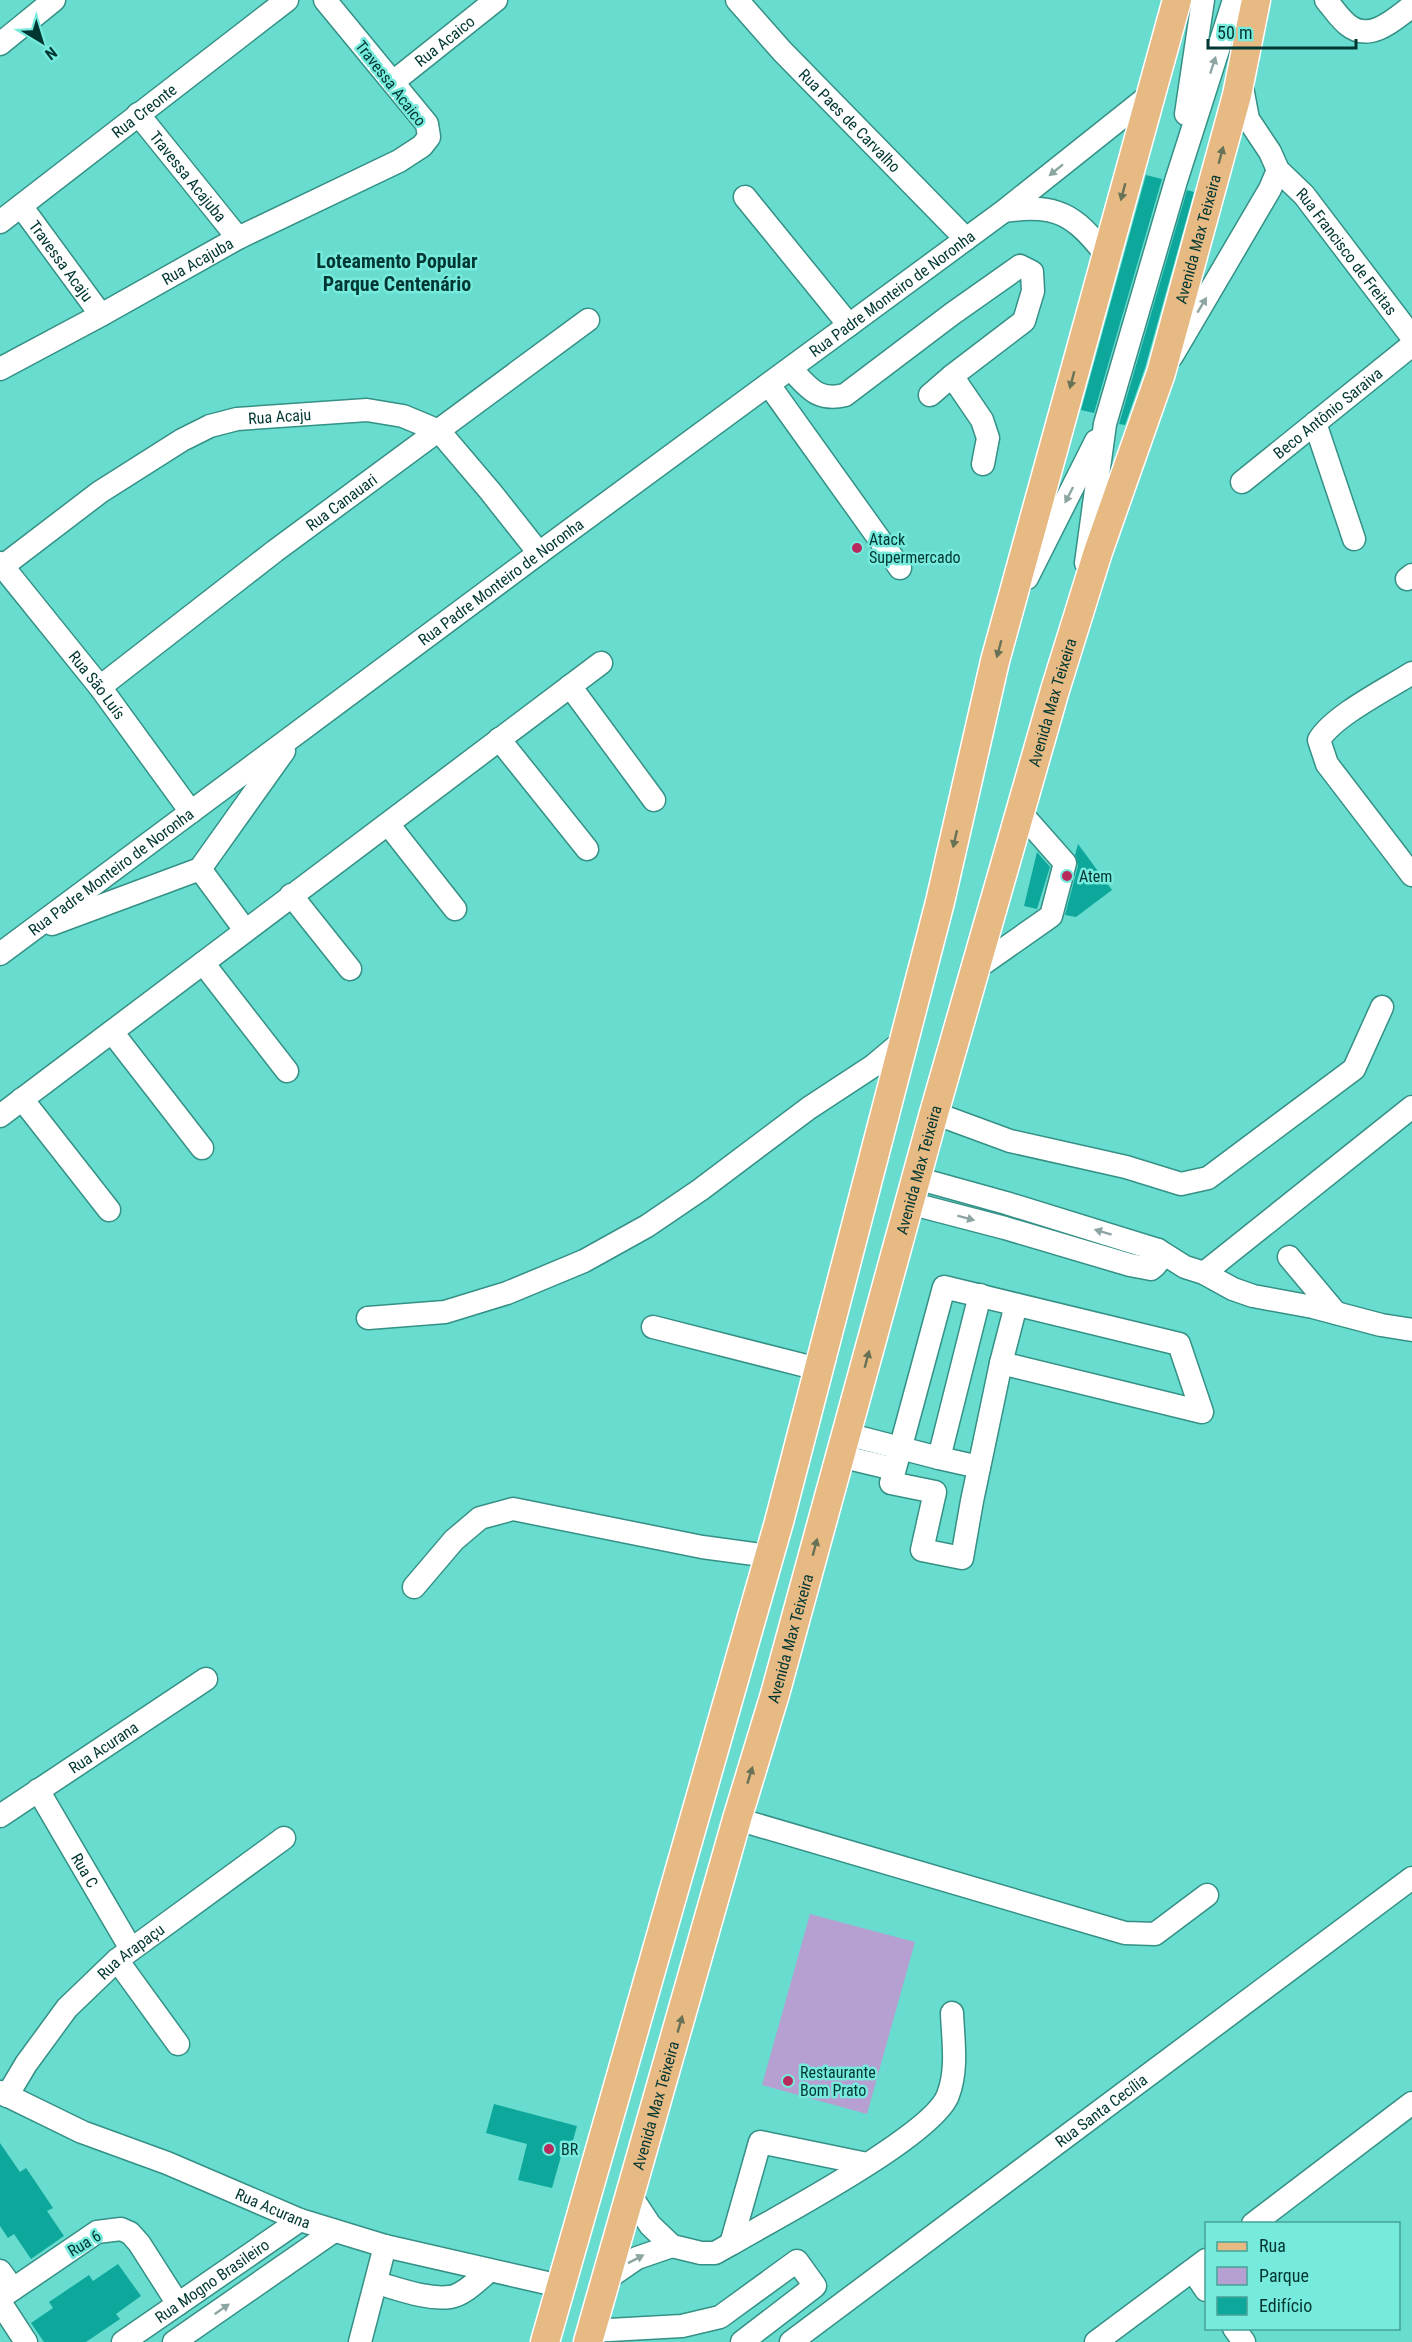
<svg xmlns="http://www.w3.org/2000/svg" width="1412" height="2342" font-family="'Roboto Condensed',sans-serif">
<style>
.green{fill:#b6a0d2}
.building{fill:#0da89b}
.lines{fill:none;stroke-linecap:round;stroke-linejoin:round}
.minor-casing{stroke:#359086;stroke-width:25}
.major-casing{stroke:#fff;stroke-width:31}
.minor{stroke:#fff;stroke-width:22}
.major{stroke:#e7b983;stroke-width:28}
.oneway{fill:#8ca5a3}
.oneway2{fill:#687256}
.poi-dot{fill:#b82a5c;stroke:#76eadc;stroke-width:2}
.labels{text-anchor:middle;stroke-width:5;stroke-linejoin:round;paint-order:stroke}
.street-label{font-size:16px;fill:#003732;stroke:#76eadc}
.poi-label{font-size:16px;fill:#003732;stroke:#76eadc;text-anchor:start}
.quarter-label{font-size:20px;font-weight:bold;fill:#003732;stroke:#76eadc}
</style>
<rect width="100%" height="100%" fill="#68ddcf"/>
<path class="green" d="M810,1914L915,1942L867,2114L762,2085Z"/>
<g class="building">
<path d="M1146,175L1162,179L1094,413L1081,410Z"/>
<path d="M1187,190L1194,192L1145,368L1125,425L1119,424Z"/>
<path d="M1078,844L1112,890L1076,917L1065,915L1078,866L1075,855Z"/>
<path d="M1037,852L1050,867L1037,909L1024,906Z"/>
<path d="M494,2104L577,2126L569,2155L562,2153L552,2188L518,2180L527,2144L486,2133Z"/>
<path d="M0,2143L20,2172L26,2168L35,2181L53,2208L47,2211L64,2236L31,2259L14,2234L8,2238L0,2226Z"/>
<path d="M118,2264L141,2296L116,2314L120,2319L86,2342H44L31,2323L53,2308L49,2302L89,2275L93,2281Z"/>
</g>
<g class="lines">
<defs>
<g id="minor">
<path id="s1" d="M737,0L782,51L966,239"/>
<path d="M1326,0C1333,8 1340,19 1348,25C1370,43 1395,19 1412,6"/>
<path d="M0,44L54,0"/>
<path id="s2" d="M393,82L496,0"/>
<path id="s3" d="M1241,82L1248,119L1270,152L1278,170L1304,195L1412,337"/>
<path id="s4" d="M138,114L238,238"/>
<path d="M1186,114L1203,0"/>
<path d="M745,197L849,325"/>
<path id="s5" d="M21,206L101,315"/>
<path d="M1005,211C1057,203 1075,215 1106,255"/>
<path id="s6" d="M0,222L287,0"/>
<path d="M1172,356L1270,189L1278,170"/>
<path id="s7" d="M0,369L101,315L238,238L399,161L422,146L429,137L427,124L325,0"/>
<path d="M791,369C808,387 817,402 845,395L952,314L1020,266L1032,272L1033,291L1024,321L952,376L982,420L988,438L983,464"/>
<path d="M769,385L900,568"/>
<path d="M930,395L952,376"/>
<path d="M1315,423L1354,539"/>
<path id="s8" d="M1242,482L1412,345"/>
<path id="s9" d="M0,563L100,687L191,812"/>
<path d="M1086,563L1105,424L1176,181L1234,0"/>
<path id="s10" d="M3,566L100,492L182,440L210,426L237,419L367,410L403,416L439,431L490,491L539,553"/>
<path d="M1027,578L1096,441"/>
<path d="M1407,579L1412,575"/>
<path d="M1412,673C1387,689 1333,716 1319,740L1327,764L1412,875"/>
<path d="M570,686L654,800"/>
<path id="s11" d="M100,687L275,551L588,320"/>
<path d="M499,739L587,849"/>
<path d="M388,824L455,909"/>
<path d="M200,869L245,930"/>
<path d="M291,895L350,969"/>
<path d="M52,924L200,869L284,751"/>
<path id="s12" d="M0,954L539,553L1004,211L1151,94"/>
<path d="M203,963L287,1071"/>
<path d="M974,970L1051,916L1065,863L1020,812"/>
<path d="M112,1032L202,1148"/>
<path d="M22,1099L109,1210"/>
<path d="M934,1113L1010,1141L1126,1167L1181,1184L1208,1178L1354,1069L1382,1007"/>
<path d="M0,1116L601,663"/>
<path d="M916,1178L1006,1203L1158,1250L1185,1267L1204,1273L1233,1289L1253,1296L1313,1307L1381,1325L1412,1330"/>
<path d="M909,1203L1005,1228L1130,1265L1151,1269C1159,1263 1161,1259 1158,1250"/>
<path d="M1289,1257L1336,1313"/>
<path d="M1204,1273L1412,1107"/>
<path d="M944,1287L1179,1344L1202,1412L1001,1363L972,1501L962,1558L922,1550L935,1492L891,1483Z"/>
<path d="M368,1318L445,1312L507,1293L584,1261L647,1226L700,1190L809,1108L873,1066L904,1040"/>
<path d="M653,1327L818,1369"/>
<path d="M1001,1363L1016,1305"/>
<path d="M846,1434L939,1458"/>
<path d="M840,1456L894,1469"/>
<path d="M979,1467L939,1458L980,1295"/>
<path d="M414,1587L454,1540L480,1518L513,1509L702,1547L769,1556"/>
<path id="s13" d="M38,1790L131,1949"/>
<path id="s14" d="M0,1816L206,1679"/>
<path d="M737,1819L1125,1933L1155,1934L1207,1895"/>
<path d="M117,1960L178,2044"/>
<path id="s15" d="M0,2092L82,2132L167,2163L300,2220L385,2246L560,2286"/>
<path id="s16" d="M7,2096L26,2064L67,2008L117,1960L284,1838"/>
<path d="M631,2196L650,2225L672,2246L701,2253H715L731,2244C774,2219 934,2135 948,2095C958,2069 953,2040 952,2013"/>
<path d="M1253,2224L1412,2103"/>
<path d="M731,2244L760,2142L867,2164"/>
<path d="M0,2271L13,2289"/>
<path d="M1193,2271L1206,2290"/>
<path d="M605,2280L637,2258L672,2246"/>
<path d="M377,2283C399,2289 427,2300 450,2297C464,2295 478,2280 489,2271"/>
<path d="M0,2298L97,2232L121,2229L130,2233L139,2243L178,2304"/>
<path d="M0,2302L26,2342"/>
<path d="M1234,2328L1244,2342"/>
<path d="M591,2331L682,2326L720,2317L797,2261L815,2286L742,2342"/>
<path id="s17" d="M123,2342L300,2220"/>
<path d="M174,2342L334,2231"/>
<path d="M360,2342L385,2246"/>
<path id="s18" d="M791,2342L1412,1878"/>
<path d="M1096,2342L1206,2260"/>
</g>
<g id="major">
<path d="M545,2342L779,1522L940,902L995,661L1177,0"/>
<path id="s19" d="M588,2342L737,1819L775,1694L934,1113L1055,690L1098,552L1161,373L1237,95L1256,0"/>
</g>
</defs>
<use href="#minor" class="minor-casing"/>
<use href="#major" class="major-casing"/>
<use href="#minor" class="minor"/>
<use href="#major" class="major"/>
</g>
<defs><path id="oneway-solid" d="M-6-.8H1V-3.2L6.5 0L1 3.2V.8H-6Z" transform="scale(1.5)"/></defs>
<g class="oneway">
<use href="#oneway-solid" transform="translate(1213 65) rotate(-72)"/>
<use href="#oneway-solid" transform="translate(1056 170) rotate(141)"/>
<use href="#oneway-solid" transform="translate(1202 305) rotate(-59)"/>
<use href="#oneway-solid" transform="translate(1069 495) rotate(117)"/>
<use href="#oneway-solid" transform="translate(966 1218) rotate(15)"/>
<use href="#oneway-solid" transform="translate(1103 1232) rotate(-163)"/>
<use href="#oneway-solid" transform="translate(636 2259) rotate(-27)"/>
<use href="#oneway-solid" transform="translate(222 2309) rotate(-35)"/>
</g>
<g class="oneway2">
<use href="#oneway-solid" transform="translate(1221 155) rotate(-75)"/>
<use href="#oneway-solid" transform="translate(1123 192) rotate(105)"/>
<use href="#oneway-solid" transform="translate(1072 380) rotate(105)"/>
<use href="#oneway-solid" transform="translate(999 649) rotate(105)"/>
<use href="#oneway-solid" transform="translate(955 839) rotate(103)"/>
<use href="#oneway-solid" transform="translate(867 1359) rotate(-75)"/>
<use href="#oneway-solid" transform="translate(815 1547) rotate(-75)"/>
<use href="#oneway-solid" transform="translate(750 1775) rotate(-73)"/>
<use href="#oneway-solid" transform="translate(680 2024) rotate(-74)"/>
</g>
<g class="poi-dot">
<circle cx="857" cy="548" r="6"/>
<circle cx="1067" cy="876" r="6"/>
<circle cx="788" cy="2081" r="6"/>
<circle cx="549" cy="2149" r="6"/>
</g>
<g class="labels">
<g class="street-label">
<text dy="6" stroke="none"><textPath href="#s2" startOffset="66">Rua Acaico</textPath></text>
<text transform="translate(391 83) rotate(52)" y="6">Travessa Acaico</text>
<text dy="6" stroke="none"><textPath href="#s6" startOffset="182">Rua Creonte</textPath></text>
<text dy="6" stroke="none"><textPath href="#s1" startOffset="165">Rua Paes de Carvalho</textPath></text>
<text dy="6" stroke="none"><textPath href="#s4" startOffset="80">Travessa Acajuba</textPath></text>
<text dy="6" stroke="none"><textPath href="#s19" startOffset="2190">Avenida Max Teixeira</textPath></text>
<text dy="6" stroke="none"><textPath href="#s3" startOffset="204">Rua Francisco de Freitas</textPath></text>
<text dy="6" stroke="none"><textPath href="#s5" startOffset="68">Travessa Acaju</textPath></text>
<text dy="6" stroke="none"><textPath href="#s7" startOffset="225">Rua Acajuba</textPath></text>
<text dy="6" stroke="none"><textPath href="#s12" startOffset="1110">Rua Padre Monteiro de Noronha</textPath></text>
<text dy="6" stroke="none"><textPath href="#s8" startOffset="110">Beco Antônio Saraiva</textPath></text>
<text dy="6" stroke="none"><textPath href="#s10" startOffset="321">Rua Acaju</textPath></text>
<text dy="6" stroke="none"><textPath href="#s11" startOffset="304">Rua Canauari</textPath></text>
<text dy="6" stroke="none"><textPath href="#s12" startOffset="624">Rua Padre Monteiro de Noronha</textPath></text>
<text dy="6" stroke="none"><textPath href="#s9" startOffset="156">Rua São Luís</textPath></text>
<text dy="6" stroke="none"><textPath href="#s19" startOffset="1704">Avenida Max Teixeira</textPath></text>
<text dy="6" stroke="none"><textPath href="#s12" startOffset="138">Rua Padre Monteiro de Noronha</textPath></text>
<text dy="6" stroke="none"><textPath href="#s19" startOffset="1218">Avenida Max Teixeira</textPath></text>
<text dy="6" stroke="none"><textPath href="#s19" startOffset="732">Avenida Max Teixeira</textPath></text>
<text dy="6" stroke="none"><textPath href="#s14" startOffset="124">Rua Acurana</textPath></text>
<text dy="6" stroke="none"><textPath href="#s13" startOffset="93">Rua C</textPath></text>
<text dy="6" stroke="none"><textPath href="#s16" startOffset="192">Rua Arapaçu</textPath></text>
<text dy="6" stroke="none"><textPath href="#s19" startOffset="246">Avenida Max Teixeira</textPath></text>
<text dy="6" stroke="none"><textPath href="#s18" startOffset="387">Rua Santa Cecília</textPath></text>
<text dy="6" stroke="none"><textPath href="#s15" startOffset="297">Rua Acurana</textPath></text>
<text transform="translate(84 2243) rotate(-31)" y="6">Rua 6</text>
<text dy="6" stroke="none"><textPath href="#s17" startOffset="108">Rua Mogno Brasileiro</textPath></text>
</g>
<g class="poi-label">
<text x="869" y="545">Atack<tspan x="869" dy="18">Supermercado</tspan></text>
<text x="1079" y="882">Atem</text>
<text x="800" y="2078">Restaurante<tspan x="800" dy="18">Bom Prato</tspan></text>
<text x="561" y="2155">BR</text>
</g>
<g class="quarter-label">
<text x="397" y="268">Loteamento Popular<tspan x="397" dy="23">Parque Centenário</tspan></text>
</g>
</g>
<rect x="1205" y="2222" width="195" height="108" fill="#76eadc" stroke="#47a298" stroke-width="1.5"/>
<rect x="1217" y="2242" width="30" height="9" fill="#e7b983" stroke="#47a298" stroke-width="1.5"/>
<text x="1259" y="2252" font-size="18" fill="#003732">Rua</text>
<rect x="1217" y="2267" width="30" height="18" fill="#b6a0d2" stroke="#47a298" stroke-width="1.5"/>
<text x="1259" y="2282" font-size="18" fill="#003732">Parque</text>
<rect x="1217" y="2297" width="30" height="18" fill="#0da89b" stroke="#47a298" stroke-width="1.5"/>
<text x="1259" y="2312" font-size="18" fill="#003732">Edifício</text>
<g transform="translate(42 42) rotate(142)" stroke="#76eadc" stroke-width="4.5" paint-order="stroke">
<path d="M0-4.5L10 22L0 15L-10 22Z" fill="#003732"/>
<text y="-9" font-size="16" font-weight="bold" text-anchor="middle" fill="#003732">N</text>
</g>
<path d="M1208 39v9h148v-9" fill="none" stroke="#003732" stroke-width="3"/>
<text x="1217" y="39" font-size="18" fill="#003732" stroke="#76eadc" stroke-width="4.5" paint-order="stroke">50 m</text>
</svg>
